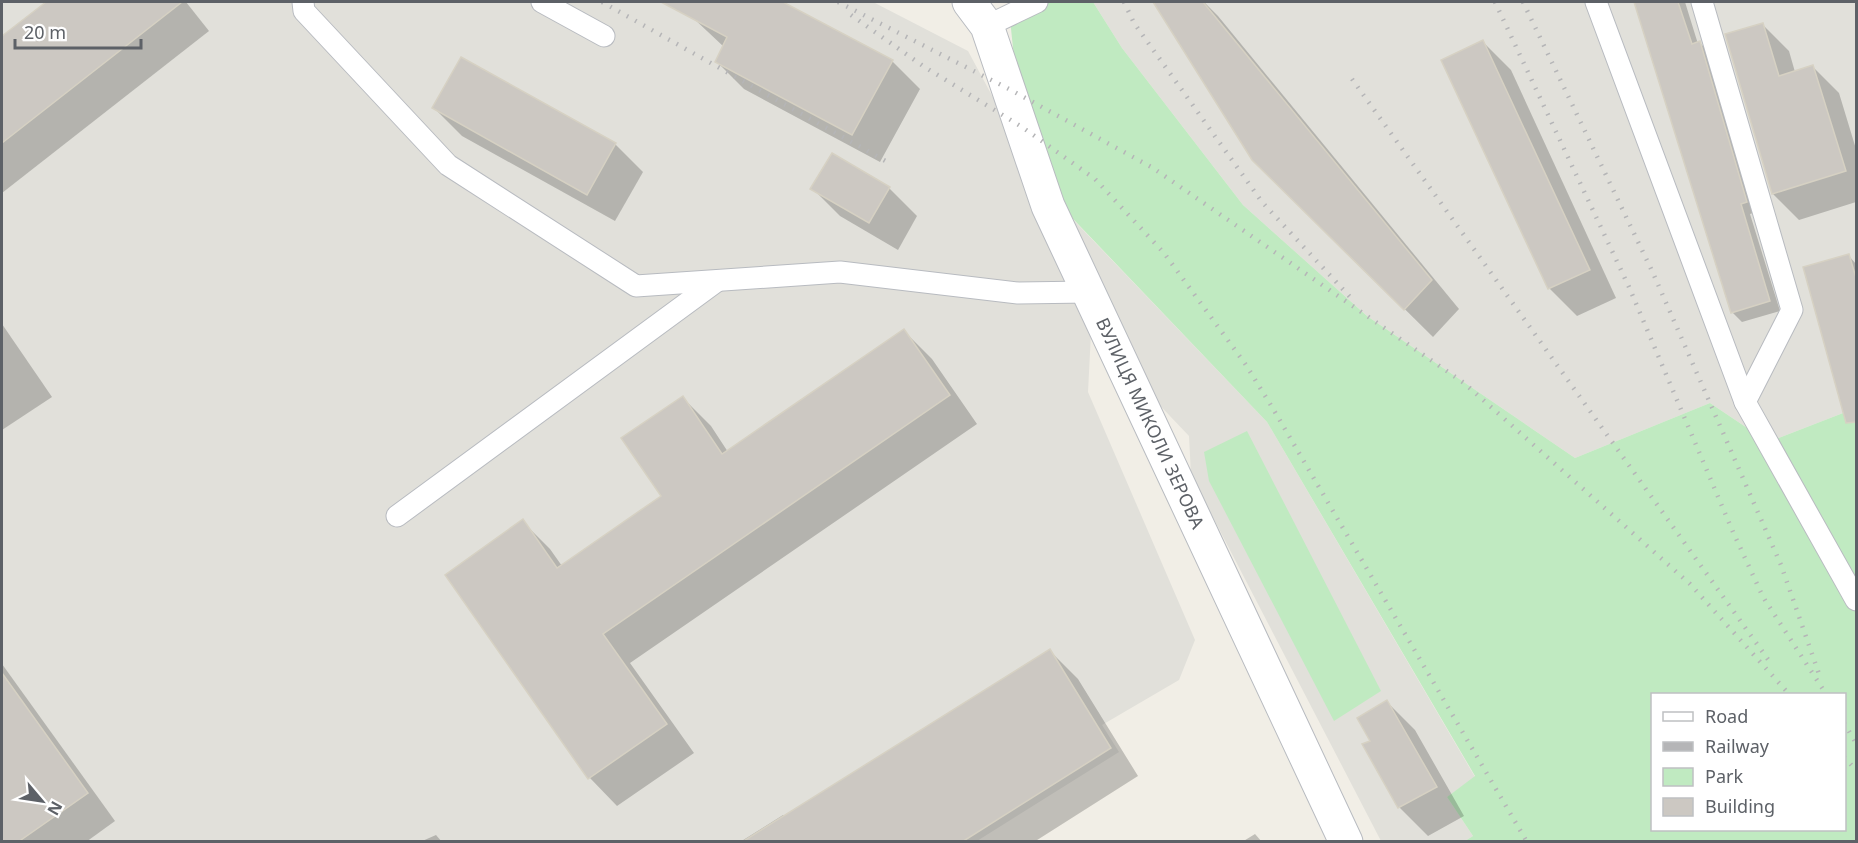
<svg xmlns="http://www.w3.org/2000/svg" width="1858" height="843" font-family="'Noto Sans',sans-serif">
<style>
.industrial{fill:#e1e0da}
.green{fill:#c0eac1;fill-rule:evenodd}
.shadow{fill:#0003}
.building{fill:#ccc8c2;stroke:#d6d1c3;stroke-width:1.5}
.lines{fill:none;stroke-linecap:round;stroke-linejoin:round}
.service-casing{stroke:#b8bbc0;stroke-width:23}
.minor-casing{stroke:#b8bbc0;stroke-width:35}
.service{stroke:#fff;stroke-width:21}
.minor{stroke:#fff;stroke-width:33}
.rail{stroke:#b5b5b7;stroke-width:4.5;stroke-dasharray:1.5 8;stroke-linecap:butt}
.labels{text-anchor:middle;stroke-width:4.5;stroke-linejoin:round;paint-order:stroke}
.street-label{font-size:18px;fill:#5d6167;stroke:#fff}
</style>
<rect width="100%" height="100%" fill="#f1eee6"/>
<g class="industrial">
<path d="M2,2H873L968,51L1040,185L1267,422L1475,777L1447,797L1473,836L1465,841H1381L1191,475L1189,436L1091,333L1088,392L1195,640L1179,680L1102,725L1119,752L977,841L2,842Z"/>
<path d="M1093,2H1856V408L1768,442L1710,403L1575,458L1367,316L1243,205L1122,48Z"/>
</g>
<g class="green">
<path d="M1041,2H1093L1122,48L1243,205L1367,316L1575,458L1710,403L1768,442L1856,408V841H1465L1473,836L1447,797L1475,776L1267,422L1056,201L1016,77L1010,19ZM1652,694H1844V830H1652Z"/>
<path d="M1247,431L1381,691L1334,721L1209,481L1204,452Z"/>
</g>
<g class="shadow">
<path d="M49,2H186L209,31L2,193V38Z"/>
<path d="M699,2H780L892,61L920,89L880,162L744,89L716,61L724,47L691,16Z"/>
<path d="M1169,2H1204L1218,16L1459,309L1433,337L1253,159L1159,8Z"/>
<path d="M1637,2H1685L1698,44L1700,43L1710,53L1756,212L1750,214L1780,311L1742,322L1732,312Z"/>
<path d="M1763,25L1789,51L1795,72L1813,67L1839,93L1856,149V202L1799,220L1773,194Z"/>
<path d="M1483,42L1511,70L1616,298L1577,316L1549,288Z"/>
<path d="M434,108L615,144L643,172L615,221L462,136Z"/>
<path d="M832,155L889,188L917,216L898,250L840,216L812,188Z"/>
<path d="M1849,256L1856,264V407Z"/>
<path d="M2,324L52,397L2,430Z"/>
<path d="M904,331L932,359L977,424L630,663L694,753L617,806L590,778L447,575L522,521L550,549L562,566L663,496L683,398L711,426L728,452Z"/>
<path d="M1050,651L1078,679L1138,776L1034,842H740L783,815L785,817Z"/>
<path d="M2,664L115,821L86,842H2Z"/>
<path d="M1387,702L1415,730L1464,816L1428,836L1400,808L1364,745L1372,741Z"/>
<path d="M1255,834L1262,842H1242Z"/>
<path d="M436,835L442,842H420Z"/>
</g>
<g class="building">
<path d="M46,2H182L2,143V36Z"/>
<path d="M661,2H783L893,60L852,135L715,62L727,37Z"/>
<path d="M1153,2H1203L1432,280L1404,310L1252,160Z"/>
<path d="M1634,2H1678L1692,44L1700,41L1747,202L1741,204L1770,301L1731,313Z"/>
<path d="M1763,23L1779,76L1813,65L1846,171L1772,194L1725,34Z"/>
<path d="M1483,40L1590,270L1548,289L1441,60Z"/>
<path d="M461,57L616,143L587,195L432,108Z"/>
<path d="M832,153L890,187L869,223L810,189Z"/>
<path d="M1849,254L1857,281V422L1846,423L1803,267Z"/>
<path d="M904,329L950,395L603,634L667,724L588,779L445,575L523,519L557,568L661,496L621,438L683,396L722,454Z"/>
<path d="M1050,649L1111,748L962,842H742Z"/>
<path d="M2,673L88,793L18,842H2Z"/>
<path d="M1387,700L1437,787L1398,808L1362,744L1370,741L1357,718Z"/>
</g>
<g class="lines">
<defs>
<g id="service">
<path d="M303,2L304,11L448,165L636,286L840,272L1018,293L1088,292"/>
<path d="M542,2L604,36"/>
<path d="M1596,2L1745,402L1856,600"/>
<path d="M1702,2L1792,310L1745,402"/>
<path d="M987,26L1037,2"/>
<path d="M397,516L717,281"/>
</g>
<g id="minor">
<path id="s1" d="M969,2L987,26L1048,206L1346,842"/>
</g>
</defs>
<use href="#service" class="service-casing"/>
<use href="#minor" class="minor-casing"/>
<use href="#service" class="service"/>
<use href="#minor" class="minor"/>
<g class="rail">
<path d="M602,2L889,163"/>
<path d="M838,2L1009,89L1153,168L1464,383L1690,584L1789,694"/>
<path d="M1124,2L1134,23L1262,202L1351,298"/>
<path d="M1495,2L1629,287L1733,532L1763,597L1826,694"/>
<path d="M1523,2L1653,273L1710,403L1781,565L1819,674"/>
<path d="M851,15L923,66L1022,127L1095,179L1164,253L1246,365L1272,407L1527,842"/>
<path d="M1352,79L1772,665"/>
<path d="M1844,723L1856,743"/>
<path d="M1844,757L1856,770"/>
</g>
</g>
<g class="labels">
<g class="street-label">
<text dy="6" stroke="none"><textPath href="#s1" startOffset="460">ВУЛИЦЯ МИКОЛИ ЗЕРОВА</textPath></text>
</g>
</g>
<rect width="1858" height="843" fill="none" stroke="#5d6167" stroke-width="6"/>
<rect x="1651" y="693" width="195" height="138" fill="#ffffff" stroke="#bec0c2" stroke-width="1.5"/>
<rect x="1663" y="712" width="30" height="9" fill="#ffffff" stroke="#bec0c2" stroke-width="1.5"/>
<text x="1705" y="723" font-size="18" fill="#5d6167">Road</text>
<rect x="1663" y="742" width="30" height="9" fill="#b5b5b7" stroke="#bec0c2" stroke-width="1.5"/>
<text x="1705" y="753" font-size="18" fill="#5d6167">Railway</text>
<rect x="1663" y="768" width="30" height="18" fill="#c0eac1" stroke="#bec0c2" stroke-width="1.5"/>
<text x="1705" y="783" font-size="18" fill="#5d6167">Park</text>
<rect x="1663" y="798" width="30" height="18" fill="#ccc8c2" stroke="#bec0c2" stroke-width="1.5"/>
<text x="1705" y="813" font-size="18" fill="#5d6167">Building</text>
<g transform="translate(42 801) rotate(119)" stroke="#ffffff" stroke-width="4.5" paint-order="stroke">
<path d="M0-4.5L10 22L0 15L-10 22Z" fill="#5d6167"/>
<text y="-9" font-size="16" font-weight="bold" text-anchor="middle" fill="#5d6167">N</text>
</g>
<path d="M15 39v9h126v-9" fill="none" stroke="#5d6167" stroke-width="3"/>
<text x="24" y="39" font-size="18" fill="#5d6167" stroke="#ffffff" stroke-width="4.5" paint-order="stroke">20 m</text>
</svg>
